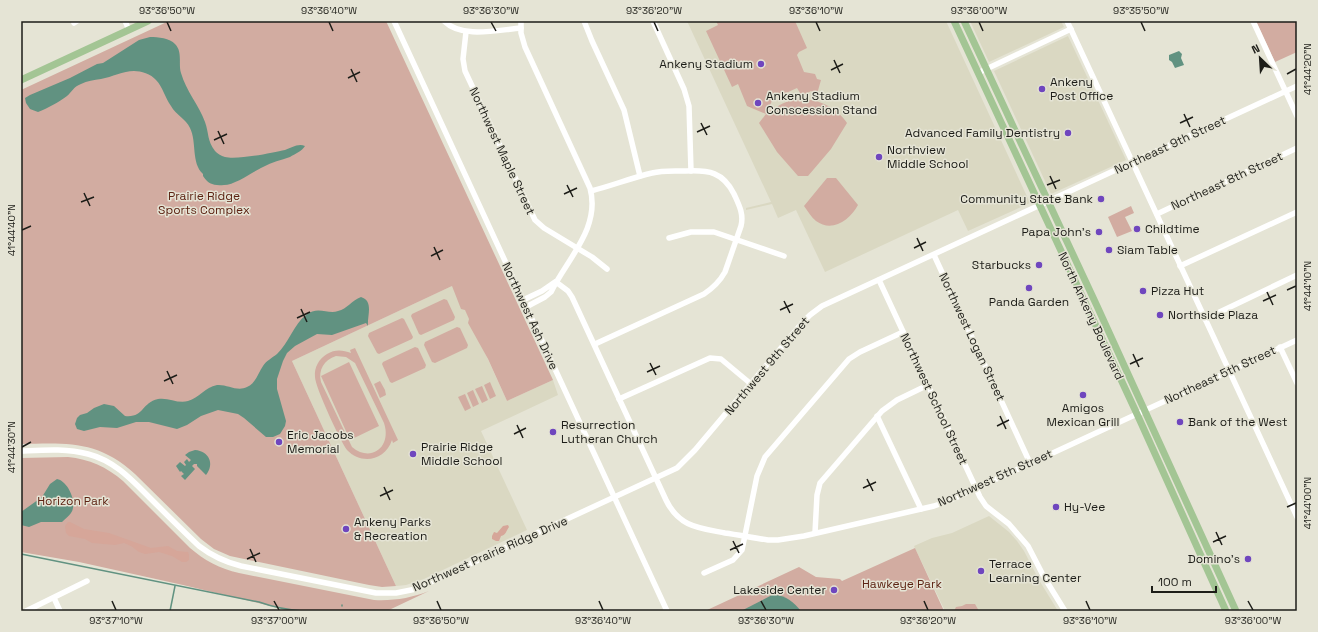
<svg xmlns="http://www.w3.org/2000/svg" width="1318" height="632" font-family="'Space Grotesk',sans-serif">
<style>
.built{fill:#dad8c2}
.green{fill:#d2aca1;fill-rule:evenodd}
.forest{fill:#d6a699}
.water{fill:#619281}
.lines{fill:none;stroke-linecap:round;stroke-linejoin:round}
.stream{stroke:#619281;stroke-width:1.5}
.minor{stroke:#fff;stroke-width:5.5}
.major{stroke:#a3c594;stroke-width:7}
.ticks{fill:none;stroke:#1d1d18;stroke-width:1.5}
.poi-dot{fill:#6f46be;stroke:#e5e4d5;stroke-width:1.5}
.labels{text-anchor:middle;stroke-width:3;stroke-linejoin:round;paint-order:stroke}
.poi-label{font-size:12px;fill:#1d1d18;stroke:#e5e4d5;text-anchor:start}
.street-label{font-size:12px;fill:#1d1d18;stroke:#e5e4d5}
.park-label{font-size:12px;fill:#5d2313;stroke:#e5e4d5}
.neatline{fill:none;stroke:#1d1d18;stroke-width:1.5}
.ticks-label{font-size:10px;text-anchor:middle;fill:#1d1d18}
</style>
<rect width="100%" height="100%" fill="#e5e4d5"/>
<g class="built">
<path d="M687,21H946L1030,203L968,231L958,210L825,272L796,210L778,218L772,204L746,210V208L771,202Z"/>
<path d="M970,21H1061L1064,27L989,62Z"/>
<path d="M1068,36L1126,160L1051,194L994,71Z"/>
<path d="M454,285L507,401L553,380L558,395L481,431L527,530L424,579L406,585L396,586L292,361Z"/>
<path d="M989,516L1009,532L1017,541L1024,551L1039,580L1058,611H945L914,546L932,538L952,533Z"/>
</g>
<g class="green">
<path d="M169,21H386L553,380L507,401L488,359L468,323L469,319L465,310L461,309L452,286L292,361L396,586L382,587L369,585L230,556L214,549L201,539L135,474C98,440 67,443 21,444V90Z"/>
<path d="M716,21H795L807,48L799,52L797,55L804,72L815,74L817,79L821,80L817,94L811,91L802,96L797,88L773,99L766,113C774,109 780,104 789,101C811,95 835,105 847,123L831,149L808,176H798L777,152L759,123L766,114L747,106L738,84L732,87L706,31L718,25Z"/>
<path d="M1256,21H1297V52L1275,62Z"/>
<path d="M827,178H836L858,205C850,220 832,233 816,221C811,217 808,211 804,206Z"/>
<path d="M1131,206L1134,213L1125,217L1132,231L1117,237L1108,217Z"/>
<path d="M444,299L447,300L455,317L454,320L421,335L419,334L411,316L412,314Z"/>
<path d="M402,318L404,319L413,337L412,339L379,354L377,353L368,336L369,333Z"/>
<path d="M457,327L460,328L468,345L467,348L435,363L432,362L424,345L425,342Z"/>
<path d="M415,347L418,348L426,365L425,368L392,383L390,382L382,364L383,362Z"/>
<path d="M355,348L398,440L393,443L392,440C385,461 361,465 347,450C340,440 315,387 315,377C314,367 319,359 327,354C335,349 343,350 351,353L350,350ZM336,356L346,357L355,363L384,423C392,447 371,463 352,447L321,382C318,370 324,360 336,356Z"/>
<path d="M349,362L379,426L350,440L321,376Z"/>
<path d="M380,381L385,390L386,395L380,398L374,384Z"/>
<path d="M490,382L496,396L490,399L484,385Z"/>
<path d="M482,386L488,400L482,403L475,389Z"/>
<path d="M473,390L479,404L473,407L467,393Z"/>
<path d="M465,394L471,408L465,411L458,397Z"/>
<path d="M68,457C89,459 107,467 123,481L190,548C204,560 220,569 239,573L374,600C394,601 411,598 429,591L389,610L391,611H291L183,585L79,562L21,552V458Z"/>
<path d="M915,548L944,611H705L799,567L816,577L840,579L842,581Z"/>
<path d="M966,604H975L979,611H954L956,607L962,606Z"/>
</g>
<g class="forest">
<path d="M68,522H70L84,529L109,533L151,548L168,546L177,551L188,552L189,555V560L186,562H182L172,556L159,552L145,554L139,552L131,546L124,543L115,545L92,543L85,539L69,536L66,533L65,526Z"/>
<path d="M508,525L509,527C506,531 506,535 501,536L499,541H496L492,539V536L494,532L497,533L503,526Z"/>
</g>
<g class="water">
<path d="M150,37C158,37 170,38 175,44C183,52 178,64 181,73C186,91 199,105 205,122C209,133 207,141 215,151C217,153 221,156 225,157C237,160 272,153 285,150C291,148 298,143 305,146C302,151 295,154 290,157C281,160 272,162 263,167C252,172 235,185 224,185C214,186 208,184 203,176V174C191,163 197,142 190,128C186,119 176,115 171,106C165,98 163,87 156,80C151,74 141,71 134,71C123,71 112,77 101,79C94,80 87,81 81,84C73,87 72,92 67,96C59,102 48,108 38,112L30,109L26,103L25,98L30,95L70,78L97,64L103,63L139,40Z"/>
<path d="M1179,51L1182,54L1181,58L1184,65L1175,68L1172,62L1169,60V55Z"/>
<path d="M361,297C374,301 367,316 368,326L366,323L332,335L317,334L295,346L287,353L283,361L277,379V389L286,421L285,426L280,434L273,437H266L244,418L238,414L218,410L201,416L187,425L177,429L149,422H136L117,428L100,427L84,431L77,429L75,424L77,418L80,415L87,413L94,408L104,404L114,406L125,416C144,418 141,403 158,399C168,397 178,404 188,401C199,398 205,387 217,385C227,384 237,392 247,387C256,383 258,373 263,366C266,361 272,358 277,354C288,344 294,324 306,315C318,305 328,315 338,311C347,309 352,300 361,297Z"/>
<path d="M195,450C209,451 215,464 206,475L197,466V464H194L192,466L195,469L185,480L181,476L184,474L181,471L180,472L176,466L180,462L185,466L186,465L184,462L187,459L189,462L191,460L185,455L189,452Z"/>
<path d="M57,479C68,481 78,503 71,513C69,516 65,519 62,522H41L29,527L21,525V512L42,497L50,484Z"/>
<path d="M772,595C784,594 794,602 801,611H741Z"/>
</g>
<g class="lines">
<g class="stream">
<path d="M21,554L259,602C273,607 289,610 303,611"/>
<path d="M342,606V605"/>
<path d="M170,611L175,586"/>
</g>
<g class="minor">
<path d="M125,21L129,30"/>
<path d="M394,21L667,611"/>
<path d="M444,21C462,39 497,30 521,28"/>
<path d="M521,21V33L525,47L590,188C601,228 567,259 551,292L545,297L526,307"/>
<path d="M584,21L592,41L624,110L640,176"/>
<path d="M653,21L684,89L689,106L691,171"/>
<path d="M1067,21L1297,517"/>
<path d="M1253,21L1297,116"/>
<path d="M74,23L77,21"/>
<path d="M466,32L463,59L465,71L535,220L544,228L592,257L607,269"/>
<path d="M978,73L1071,29"/>
<path d="M591,191C611,186 631,178 652,173C663,170 675,171 686,171C709,170 723,172 734,194C739,205 744,214 741,226L725,272C720,281 713,288 704,294L595,344"/>
<path d="M1157,214L1297,148"/>
<path d="M669,238L691,232H714L784,256"/>
<path d="M934,255L1030,463"/>
<path d="M1180,266L1297,212"/>
<path d="M879,280L980,497L986,506L1009,524L1028,546L1044,577L1065,611"/>
<path d="M556,282L568,291L572,297L666,500C679,527 699,528 725,533C739,535 754,538 768,540H778L804,536L934,506L951,500L1297,340"/>
<path d="M523,300L542,291L555,282"/>
<path d="M1205,319L1297,275"/>
<path d="M1280,347L1297,383"/>
<path d="M619,399L710,358L721,359L751,384"/>
<path d="M877,416L921,509"/>
<path d="M21,451C43,450 66,448 88,454C115,461 132,480 151,499C167,515 183,531 199,546C212,556 225,562 241,566L376,593H396L416,589L677,468L695,450L802,323L810,315L822,306L1297,86"/>
<path d="M815,533L817,495L820,483L882,411L897,400L928,385"/>
<path d="M704,573L733,560L742,550L757,476L765,457L849,359L860,352L903,332"/>
<path d="M54,598L60,611"/>
<path d="M26,611L87,581"/>
</g>
<g class="major">
<path d="M954,21L1137,414L1226,611"/>
<path d="M964,21L1097,306L1236,611"/>
<path d="M21,80L148,21"/>
</g>
</g>
<path class="ticks" d="M167,22L171,31M329,22L333,31M491,22L496,31M654,22L658,31M816,22L820,31M979,22L983,31M1141,22L1145,31M834,60L840,73M351,69L357,82M831,70L843,64M1287,74L1296,69M348,78L360,72M1184,114L1190,127M701,123L707,135M1180,123L1193,117M218,131L224,144M697,132L710,126M214,140L227,134M1050,176L1056,189M567,185L573,197M1047,185L1060,180M84,193L90,206M564,194L577,188M81,202L94,197M22,230L31,226M917,238L923,251M434,247L440,260M914,248L926,242M431,256L443,250M1287,290L1296,286M1267,292L1273,305M784,301L790,313M1263,301L1276,295M301,309L307,322M780,310L793,304M297,318L310,312M1133,354L1139,367M650,363L656,375M1130,364L1143,358M167,371L173,384M647,372L660,366M164,381L177,375M1000,416L1006,429M517,425L523,438M997,426L1009,420M514,434L526,428M22,447L31,442M867,479L873,491M384,487L390,500M863,488L876,482M380,496L393,490M1287,507L1296,503M1216,532L1222,545M733,541L739,553M1213,542L1226,536M250,549L256,562M730,550L743,544M247,559L260,553M112,601L116,610M274,601L279,610M437,601L441,610M599,601L603,610M761,601L766,610M924,601L928,610M1086,601L1090,610M1248,601L1253,610"/>
<g class="poi-dot">
<circle cx="761" cy="64" r="4"/>
<circle cx="1042" cy="89" r="4"/>
<circle cx="758" cy="103" r="4"/>
<circle cx="1068" cy="133" r="4"/>
<circle cx="879" cy="157" r="4"/>
<circle cx="1101" cy="199" r="4"/>
<circle cx="1137" cy="229" r="4"/>
<circle cx="1099" cy="232" r="4"/>
<circle cx="1109" cy="250" r="4"/>
<circle cx="1039" cy="265" r="4"/>
<circle cx="1029" cy="288" r="4"/>
<circle cx="1143" cy="291" r="4"/>
<circle cx="1160" cy="315" r="4"/>
<circle cx="1083" cy="395" r="4"/>
<circle cx="1180" cy="422" r="4"/>
<circle cx="553" cy="432" r="4"/>
<circle cx="279" cy="442" r="4"/>
<circle cx="413" cy="454" r="4"/>
<circle cx="1056" cy="507" r="4"/>
<circle cx="346" cy="529" r="4"/>
<circle cx="1248" cy="559" r="4"/>
<circle cx="981" cy="571" r="4"/>
<circle cx="834" cy="590" r="4"/>
</g>
<g class="labels">
<g class="poi-label">
<text x="753" y="68" text-anchor="end">Ankeny Stadium</text>
<text x="1050" y="86">Ankeny<tspan x="1050" dy="14">Post Office</tspan></text>
<text x="766" y="100">Ankeny Stadium<tspan x="766" dy="14">Conscession Stand</tspan></text>
<text x="1060" y="137" text-anchor="end">Advanced Family Dentistry</text>
<text x="887" y="154">Northview<tspan x="887" dy="14">Middle School</tspan></text>
<text x="1093" y="203" text-anchor="end">Community State Bank</text>
<text x="1145" y="233">Childtime</text>
<text x="1091" y="236" text-anchor="end">Papa John's</text>
<text x="1117" y="254">Siam Table</text>
<text x="1031" y="269" text-anchor="end">Starbucks</text>
<text x="1151" y="295">Pizza Hut</text>
<text x="1029" y="306" text-anchor="middle">Panda Garden</text>
<text x="1168" y="319">Northside Plaza</text>
<text x="1083" y="412" text-anchor="middle">Amigos<tspan x="1083" dy="14">Mexican Grill</tspan></text>
<text x="1188" y="426">Bank of the West</text>
<text x="561" y="429">Resurrection<tspan x="561" dy="14">Lutheran Church</tspan></text>
<text x="287" y="439">Eric Jacobs<tspan x="287" dy="14">Memorial</tspan></text>
<text x="421" y="451">Prairie Ridge<tspan x="421" dy="14">Middle School</tspan></text>
<text x="1064" y="511">Hy-Vee</text>
<text x="354" y="526">Ankeny Parks<tspan x="354" dy="14">&amp; Recreation</tspan></text>
<text x="1240" y="563" text-anchor="end">Domino's</text>
<text x="989" y="568">Terrace<tspan x="989" dy="14">Learning Center</tspan></text>
<text x="826" y="594" text-anchor="end">Lakeside Center</text>
</g>
<g class="street-label">
<text transform="translate(1170 145) rotate(-25)" y="4">Northeast 9th Street</text>
<text transform="translate(502 151) rotate(65)" y="4">Northwest Maple Street</text>
<text transform="translate(1227 181) rotate(-25)" y="4">Northeast 8th Street</text>
<text transform="translate(530 316) rotate(65)" y="4">Northwest Ash Drive</text>
<text transform="translate(1091 316) rotate(65)" y="4">North Ankeny Boulevard</text>
<text transform="translate(972 337) rotate(65)" y="4">Northwest Logan Street</text>
<text transform="translate(767 366) rotate(-50)" y="4">Northwest 9th Street</text>
<text transform="translate(1220 375) rotate(-25)" y="4">Northeast 5th Street</text>
<text transform="translate(934 399) rotate(65)" y="4">Northwest School Street</text>
<text transform="translate(995 478) rotate(-24)" y="4">Northwest 5th Street</text>
<text transform="translate(490 554) rotate(-24)" y="4">Northwest Prairie Ridge Drive</text>
</g>
<g class="park-label">
<text x="204" y="200">Prairie Ridge<tspan x="204" dy="14">Sports Complex</tspan></text>
<text x="73" y="505">Horizon Park</text>
<text x="902" y="588">Hawkeye Park</text>
</g>
</g>
<rect width="1318" height="632" fill="none" stroke="#e5e4d5" stroke-width="44"/>
<g transform="translate(1260 58) rotate(335)" stroke="#e5e4d5" stroke-width="3" paint-order="stroke">
<path d="M0-3L7 15L0 10L-7 15Z" fill="#1d1d18"/>
<text y="-6" font-size="11" font-weight="bold" text-anchor="middle" fill="#1d1d18">N</text>
</g>
<path d="M1152 586v6h64v-6" fill="none" stroke="#1d1d18" stroke-width="2"/>
<text x="1158" y="586" font-size="12" fill="#1d1d18" stroke="#e5e4d5" stroke-width="3" paint-order="stroke">100 m</text>
<rect x="22" y="22" width="1274" height="588" class="neatline"/>
<g class="ticks-label">
<text x="167" y="14">93°36'50"W</text>
<text x="329" y="14">93°36'40"W</text>
<text x="491" y="14">93°36'30"W</text>
<text x="654" y="14">93°36'20"W</text>
<text x="816" y="14">93°36'10"W</text>
<text x="979" y="14">93°36'00"W</text>
<text x="1141" y="14">93°35'50"W</text>
<text transform="translate(1307 69) rotate(-90)" y="4">41°44'20"N</text>
<text transform="translate(11 230) rotate(-90)" y="4">41°44'40"N</text>
<text transform="translate(1307 286) rotate(-90)" y="4">41°44'10"N</text>
<text transform="translate(11 447) rotate(-90)" y="4">41°44'30"N</text>
<text transform="translate(1307 503) rotate(-90)" y="4">41°44'00"N</text>
<text x="116" y="624">93°37'10"W</text>
<text x="279" y="624">93°37'00"W</text>
<text x="441" y="624">93°36'50"W</text>
<text x="603" y="624">93°36'40"W</text>
<text x="766" y="624">93°36'30"W</text>
<text x="928" y="624">93°36'20"W</text>
<text x="1090" y="624">93°36'10"W</text>
<text x="1253" y="624">93°36'00"W</text>
</g>
</svg>
